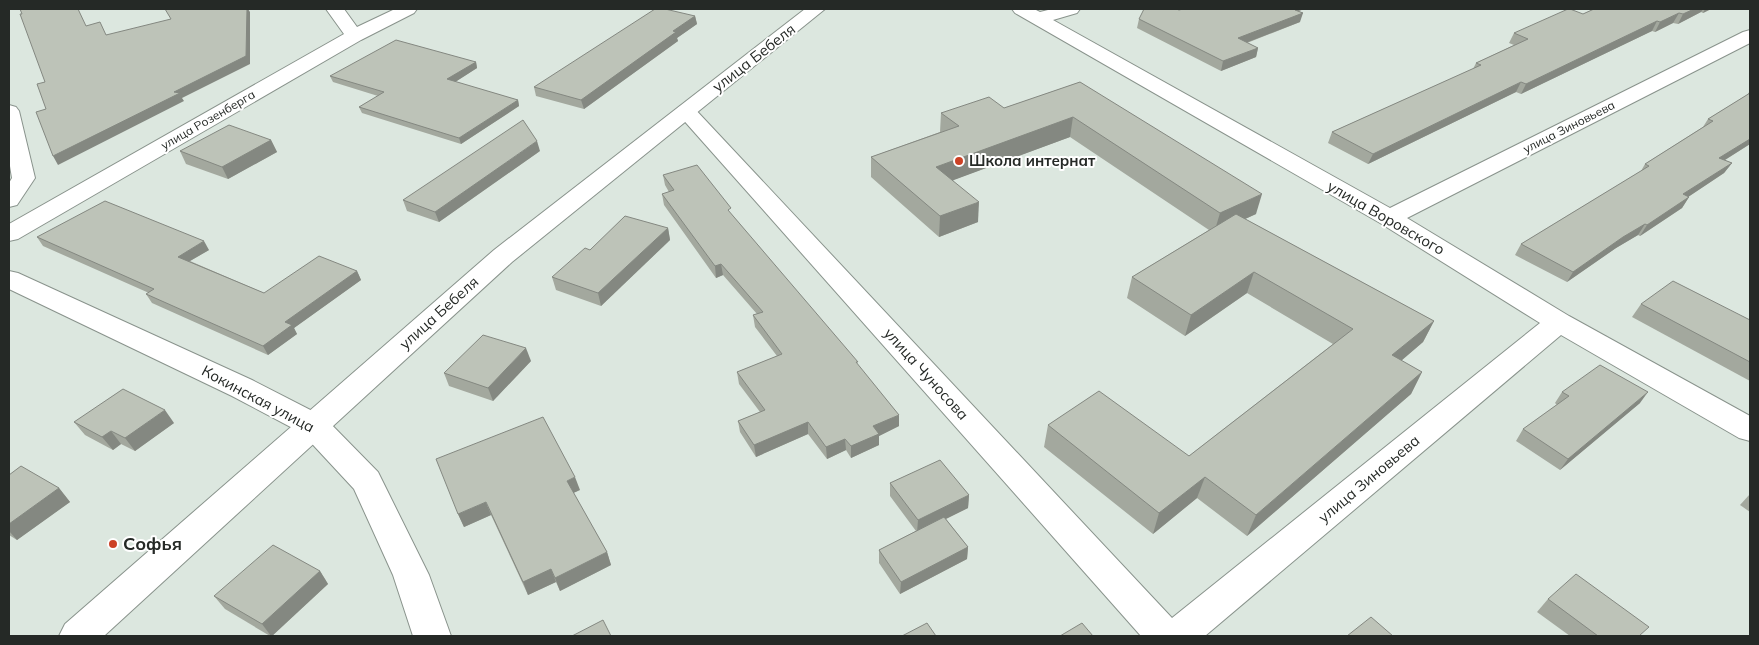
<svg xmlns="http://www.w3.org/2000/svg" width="1759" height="645" font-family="Mulish,sans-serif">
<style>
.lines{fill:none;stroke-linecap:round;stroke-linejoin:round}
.street-casing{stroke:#89938c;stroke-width:2}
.secondary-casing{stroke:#89938c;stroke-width:2}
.street{fill:#fff;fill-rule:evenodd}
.secondary{fill:#fff;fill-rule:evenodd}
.wall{fill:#a3a89e}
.shaded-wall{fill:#848881}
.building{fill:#bdc3b8;stroke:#848881}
.poi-dot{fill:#cc4125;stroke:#fff;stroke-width:2}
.labels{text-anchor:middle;stroke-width:4;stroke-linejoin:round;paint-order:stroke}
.far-street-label{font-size:12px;fill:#252926;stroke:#fff}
.street-label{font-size:15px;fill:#252926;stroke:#fff}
.poi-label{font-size:15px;font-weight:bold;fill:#252926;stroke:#fff;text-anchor:start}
.near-poi-label{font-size:18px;font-weight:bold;fill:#252926;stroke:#fff;text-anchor:start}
</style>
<rect width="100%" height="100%" fill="#dce7df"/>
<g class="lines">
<defs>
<g id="street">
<path d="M326,9H344L357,27L395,9H417L414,13L361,40L18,239L9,241V224L344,34Z"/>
<path d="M1012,9H1034L1040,12L1052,9H1080L1077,13L1053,20L1390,208L1743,32L1750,30V43L1407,218L1569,316L1750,416V441L1739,438L1561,335L1205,636H1141L679,115L676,111L679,107L686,105L693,107L1172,618L1540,323L1380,223L1015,13Z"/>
<path d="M9,105L16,107L19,111L35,178L17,205L9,207V183L12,178L9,160Z"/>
<path d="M9,271L18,273L252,380L324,417L378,472L429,575L451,636H413L393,575L354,489L302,433L232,396L9,289Z"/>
</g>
<path id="secondary" d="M805,9H825L512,262L104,636H59L65,624L494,250Z"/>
</defs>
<use href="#street" class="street-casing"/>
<use href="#secondary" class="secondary-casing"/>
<use href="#street" class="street"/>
<use href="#secondary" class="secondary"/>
</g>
<g class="wall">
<path d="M1305,9L1298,11L1300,22L1247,43L1258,48L1256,57L1221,71L1137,28L1139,19L1179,10Z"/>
<path d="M1594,9H1711L1703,13L1701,12L1678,24L1673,23L1655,32L1652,31L1521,94L1516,92L1368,164L1328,143L1332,132L1473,69L1476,63L1514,45L1509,43L1514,33L1583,14Z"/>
<path d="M695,16L697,24L677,38L678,41L584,109L536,96L534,87Z"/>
<path d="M476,62L477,68L455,82L518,100L519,106L461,144L362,113L359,107L378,96L333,82L330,76Z"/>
<path d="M1080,82L1256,214L1245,219L1434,321L1423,342L1401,361L1422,372L1411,394L1247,536L1197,498L1153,534L1044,447L1048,425L1189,456L1333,344L1247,293L1185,336L1127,298L1132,277L1209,230L1070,137L953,180L978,222L939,237L871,177V157L940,132L941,113L1004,108Z"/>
<path d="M1750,91V144L1725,160L1732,163L1724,173L1688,197H1689L1682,208L1640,236L1638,235L1616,248L1567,282L1515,255L1521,244L1641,171L1645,164L1703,127L1708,119L1747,95Z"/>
<path d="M271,140L277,152L228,179L186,164L180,151Z"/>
<path d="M540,151L439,222L407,211L403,200Z"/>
<path d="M663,175L732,215L858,365L899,426L879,436V445L851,458L846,450L827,459L808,434L756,457L740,432L738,421L760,412L739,384L737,372L777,356L755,327L753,315L757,314L723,275L716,278L664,205L662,194L669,192L665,185Z"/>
<path d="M668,228L670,240L601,306L556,290L552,277L590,250Z"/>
<path d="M37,237L209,250L190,261L264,293L357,271L361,280L294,328L297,334L268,355L152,303L146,294L149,293L43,246Z"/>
<path d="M1641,304L1750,320V381L1632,317Z"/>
<path d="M531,361L493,401L449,386L444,373Z"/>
<path d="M1562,392L1640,403L1560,470L1516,441L1523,429L1557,405L1555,403Z"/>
<path d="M74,422L174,423L135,451L121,444L113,450L85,435Z"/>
<path d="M9,475L59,488L70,502L17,540L9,535Z"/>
<path d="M890,483L969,495L968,508L946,519L968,547L967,559L900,594L879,563V550L916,531L890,496Z"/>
<path d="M580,490L573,493L607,552L611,565L560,591L556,582L528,595L491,515L464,527L458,514Z"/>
<path d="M1750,494V512L1740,505Z"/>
<path d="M320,571L328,584L272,636H270L225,609L214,596Z"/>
<path d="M1548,599L1639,636H1570L1537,612Z"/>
</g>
<g class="shaded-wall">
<path d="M247,9H248L250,12V64L182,98L184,101L58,165L53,156Z"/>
<path d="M1290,9H1305L1298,11L1303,13L1300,22L1235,47L1238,38Z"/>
<path d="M1694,9H1703L1701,12L1678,24L1683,14Z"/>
<path d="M1705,9H1711L1703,13Z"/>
<path d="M1679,13L1673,23L1655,32L1660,22Z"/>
<path d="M695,16L697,24L677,38L678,41L584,109L581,100L673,31Z"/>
<path d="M1657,21L1652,31L1521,94L1526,84Z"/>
<path d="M1258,48L1256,57L1221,71L1223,61Z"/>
<path d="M476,62L477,68L449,86L447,79Z"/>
<path d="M1521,82L1516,92L1368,164L1373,154Z"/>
<path d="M518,100L519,106L461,144L459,138Z"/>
<path d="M1073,117L1070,137L935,187L936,167Z"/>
<path d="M1750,139V144L1712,168L1719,158Z"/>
<path d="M271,140L277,152L228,179L222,167Z"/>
<path d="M537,141L540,151L439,222L435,212Z"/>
<path d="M1732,163L1724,173L1676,205L1683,194Z"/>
<path d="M1262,194L1256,214L1214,233L1220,213Z"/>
<path d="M1689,197L1682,208L1640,236L1647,225Z"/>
<path d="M979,202L978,222L939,237L940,216Z"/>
<path d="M1645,224L1638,235L1616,248L1567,282L1573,272L1623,237Z"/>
<path d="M668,228L670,240L601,306L598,293Z"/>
<path d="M204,241L209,250L183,265L178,257Z"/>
<path d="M721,264L723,275L716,278L715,266Z"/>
<path d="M357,271L361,280L294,328L297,334L268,355L263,346L285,322Z"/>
<path d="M1254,272L1247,293L1185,336L1191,315Z"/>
<path d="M1434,321L1423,342L1382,377L1392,355Z"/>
<path d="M526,348L531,361L493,401L488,388Z"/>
<path d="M1422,372L1411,394L1247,536L1256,515Z"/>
<path d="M1648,392L1640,403L1560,470L1568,459Z"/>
<path d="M165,410L174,423L135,451L125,438Z"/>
<path d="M899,415V426L879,436V445L851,458V446L873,426Z"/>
<path d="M808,422V434L756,457L754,445Z"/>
<path d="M111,431L121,444L113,450L102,437Z"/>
<path d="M845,439L846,450L827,459L826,447Z"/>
<path d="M575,477L580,490L571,494L567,481Z"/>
<path d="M1205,477L1197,498L1153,534L1159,513Z"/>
<path d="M59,488L70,502L17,540L9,531V524Z"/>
<path d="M969,495L968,508L917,533L918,520Z"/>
<path d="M486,502L491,515L464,527L458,514Z"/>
<path d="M968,547L967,559L900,594L901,582Z"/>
<path d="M607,552L611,565L560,591L555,578Z"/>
<path d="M551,569L556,582L528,595L523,582Z"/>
<path d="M320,571L328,584L272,636H271L262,624Z"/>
</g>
<g class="building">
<path d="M20,9H78L86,26L100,22L106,35L171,19L165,9H247L246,56L174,92L180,93L53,156L36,112L46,109L37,84L45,82L20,14H22Z"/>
<path d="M655,9H665L695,16L673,31L676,32L581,100L534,87Z"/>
<path d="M1144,9H1176L1179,10L1183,9H1298L1295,10L1303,13L1238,38L1258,48L1223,61L1139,19Z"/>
<path d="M1568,9H1570L1583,14L1594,9H1694L1683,14L1679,13L1660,22L1657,21L1526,84L1521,82L1373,154L1332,132L1481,65L1476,63L1528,39L1514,33Z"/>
<path d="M396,40L476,62L447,79L518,100L459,138L359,107L384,92L330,76Z"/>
<path d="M1080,82L1262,194L1220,213L1073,117L936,167L979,202L940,216L871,157L959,126L941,113L989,97L1004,108Z"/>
<path d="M1750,93V139L1719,158L1732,163L1683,194L1689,197L1647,225L1645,224L1623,237L1573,272L1521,244L1649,166L1645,164L1713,121L1708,119Z"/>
<path d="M523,120L537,141L435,212L403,200Z"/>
<path d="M229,125L271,140L222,167L180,151Z"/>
<path d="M697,165L731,208L728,210L858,362H856L899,415L873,426L879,434L851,446L845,439L826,447L808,422L754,445L738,421L765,410L737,372L782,354L753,315L763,312L721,264L715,266L662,194L674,190L663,175Z"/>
<path d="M105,201L204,241L178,257L264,293L319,256L357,271L285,322L292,325L263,346L146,294L154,289L37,237Z"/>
<path d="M1236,214L1434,321L1392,355L1422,372L1256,515L1205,477L1159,513L1048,425L1099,391L1189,456L1353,329L1254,272L1191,315L1132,277Z"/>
<path d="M625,216L668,228L598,293L552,277L585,248L590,250Z"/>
<path d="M1673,281L1750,320V362L1641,304Z"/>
<path d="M483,335L526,348L488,388L444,373Z"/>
<path d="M1600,365L1648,392L1568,459L1523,429L1569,396L1562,392Z"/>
<path d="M123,389L165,410L125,438L111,431L102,437L74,422Z"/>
<path d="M543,417L575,477L567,481L607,552L555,578L551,569L523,582L486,502L458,514L436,459Z"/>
<path d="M940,460L969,495L918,520L890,483Z"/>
<path d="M21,466L59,488L9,524V475Z"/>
<path d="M944,517L968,547L901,582L879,550Z"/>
<path d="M273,545L320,571L262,624L214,596Z"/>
<path d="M1576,574L1649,627L1639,636H1598L1548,599Z"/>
<path d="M1371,617L1393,636H1347Z"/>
<path d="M603,620L611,636H572Z"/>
<path d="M927,623L936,636H902Z"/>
<path d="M1082,623L1093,636H1060Z"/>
</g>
<g class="poi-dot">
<circle cx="959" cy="161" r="5"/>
<circle cx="113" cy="544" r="5"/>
</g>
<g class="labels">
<g class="far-street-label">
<text transform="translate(208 120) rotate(-30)" y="4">улица Розенберга</text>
<text transform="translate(1569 127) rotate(-27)" y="4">улица Зиновьева</text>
</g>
<g class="street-label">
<text transform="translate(754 58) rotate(-38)" y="5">улица Бебеля</text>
<text transform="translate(1386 218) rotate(30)" y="5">улица Воровского</text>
<text transform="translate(439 313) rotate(-42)" y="5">улица Бебеля</text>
<text transform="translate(926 374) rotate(48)" y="5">улица Чуносова</text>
<text transform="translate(258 399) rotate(28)" y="5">Кокинская улица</text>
<text transform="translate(1369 479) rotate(-40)" y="5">улица Зиновьева</text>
</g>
<g class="poi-label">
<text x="969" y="166">Школа интернат</text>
</g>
<g class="near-poi-label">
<text x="123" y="550">Софья</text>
</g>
</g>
<rect width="1759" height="645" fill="none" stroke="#252926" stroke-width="20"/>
</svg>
